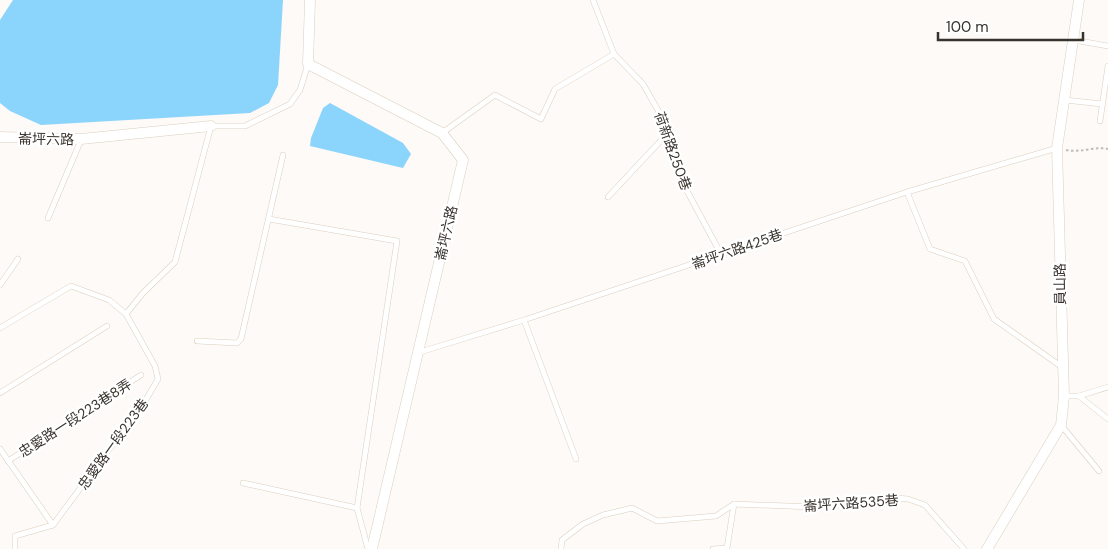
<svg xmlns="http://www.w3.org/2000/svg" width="1108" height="549" font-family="'DM Sans','Noto Sans TC',sans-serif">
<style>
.water{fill:#8bd4fc}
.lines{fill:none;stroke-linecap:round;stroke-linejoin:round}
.service-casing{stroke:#dccfbe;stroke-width:6}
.minor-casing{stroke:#dccfbe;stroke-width:11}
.path{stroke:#bfbbb7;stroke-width:2;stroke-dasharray:2.5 2.5;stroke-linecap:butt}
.service{stroke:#fff;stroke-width:5}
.minor{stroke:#fff;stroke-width:10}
.labels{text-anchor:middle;stroke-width:5;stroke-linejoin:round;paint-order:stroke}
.street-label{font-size:14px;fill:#38332c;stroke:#fff}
</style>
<rect width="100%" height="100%" fill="#fdfaf7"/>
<g class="water">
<path d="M13,0H283L278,85L269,103L250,113L41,125L10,111L0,103V20Z"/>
<path d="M330,103L403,143L411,154L403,168L310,146L311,138L323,108Z"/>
</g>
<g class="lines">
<defs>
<g id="service">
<path d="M593,0L614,54L643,84L659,112L687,191L721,254"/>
<path d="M1074,40L1108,46"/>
<path d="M1065,100L1102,104"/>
<path d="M1100,121L1108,66"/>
<path d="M442,133L495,95L541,119L555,89L614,54"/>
<path d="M907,192L930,249L965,261L994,319L1062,367"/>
<path d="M608,197L667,134"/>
<path d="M48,218L81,140"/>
<path d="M269,219L397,241L357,508L368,549"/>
<path d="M0,285L18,259"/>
<path d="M126,314L143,293L175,262L211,126H245L290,104L300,90L308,64"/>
<path d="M524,320L576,459"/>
<path d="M0,328L71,286L109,300L126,314L155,366L158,379L147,398L53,525L15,536V549"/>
<path d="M197,341L237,343L241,339L283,155"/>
<path d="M417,353L524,320L907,192L1057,148"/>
<path d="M0,393L107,326"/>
<path d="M1064,396H1079L1108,419"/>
<path d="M1079,396L1108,387"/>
<path d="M1061,425L1099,471"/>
<path d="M0,449L53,525"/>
<path d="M8,461L141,375"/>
<path d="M243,483L357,508"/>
<path d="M561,549L562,540L583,524L603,515L632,508L657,521L716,516L734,504L813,507L895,498L908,499L925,505L964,549"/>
<path d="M713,549L727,548L734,504"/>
</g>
<g id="minor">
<path d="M310,0L308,64L442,133L463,160L372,549"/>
<path d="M0,137L81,139L211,126"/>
<path d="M987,549L1061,425L1064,396L1057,148L1079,0"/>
</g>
</defs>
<use href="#service" class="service-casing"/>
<use href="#minor" class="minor-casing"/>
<path class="path" d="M1066,150C1081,153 1096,146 1108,149"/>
<use href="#service" class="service"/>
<use href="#minor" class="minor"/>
</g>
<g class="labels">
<g class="street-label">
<text transform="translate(46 139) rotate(1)" y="5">崙坪六路</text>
<text transform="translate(673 151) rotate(70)" y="5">荷新路250巷</text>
<text transform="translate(446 233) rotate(-77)" y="5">崙坪六路</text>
<text transform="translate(737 249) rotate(-19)" y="5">崙坪六路425巷</text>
<text transform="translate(1060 284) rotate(-91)" y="5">員山路</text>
<text transform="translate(75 418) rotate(-33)" y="5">忠愛路一段223巷8弄</text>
<text transform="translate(113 444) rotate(-54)" y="5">忠愛路一段223巷</text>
<text transform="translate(851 503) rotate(-4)" y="5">崙坪六路535巷</text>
</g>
</g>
<path d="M938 32v8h145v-8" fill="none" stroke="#38332c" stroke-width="2.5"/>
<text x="946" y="32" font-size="15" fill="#38332c" stroke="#ffffff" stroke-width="4" paint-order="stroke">100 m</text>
</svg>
